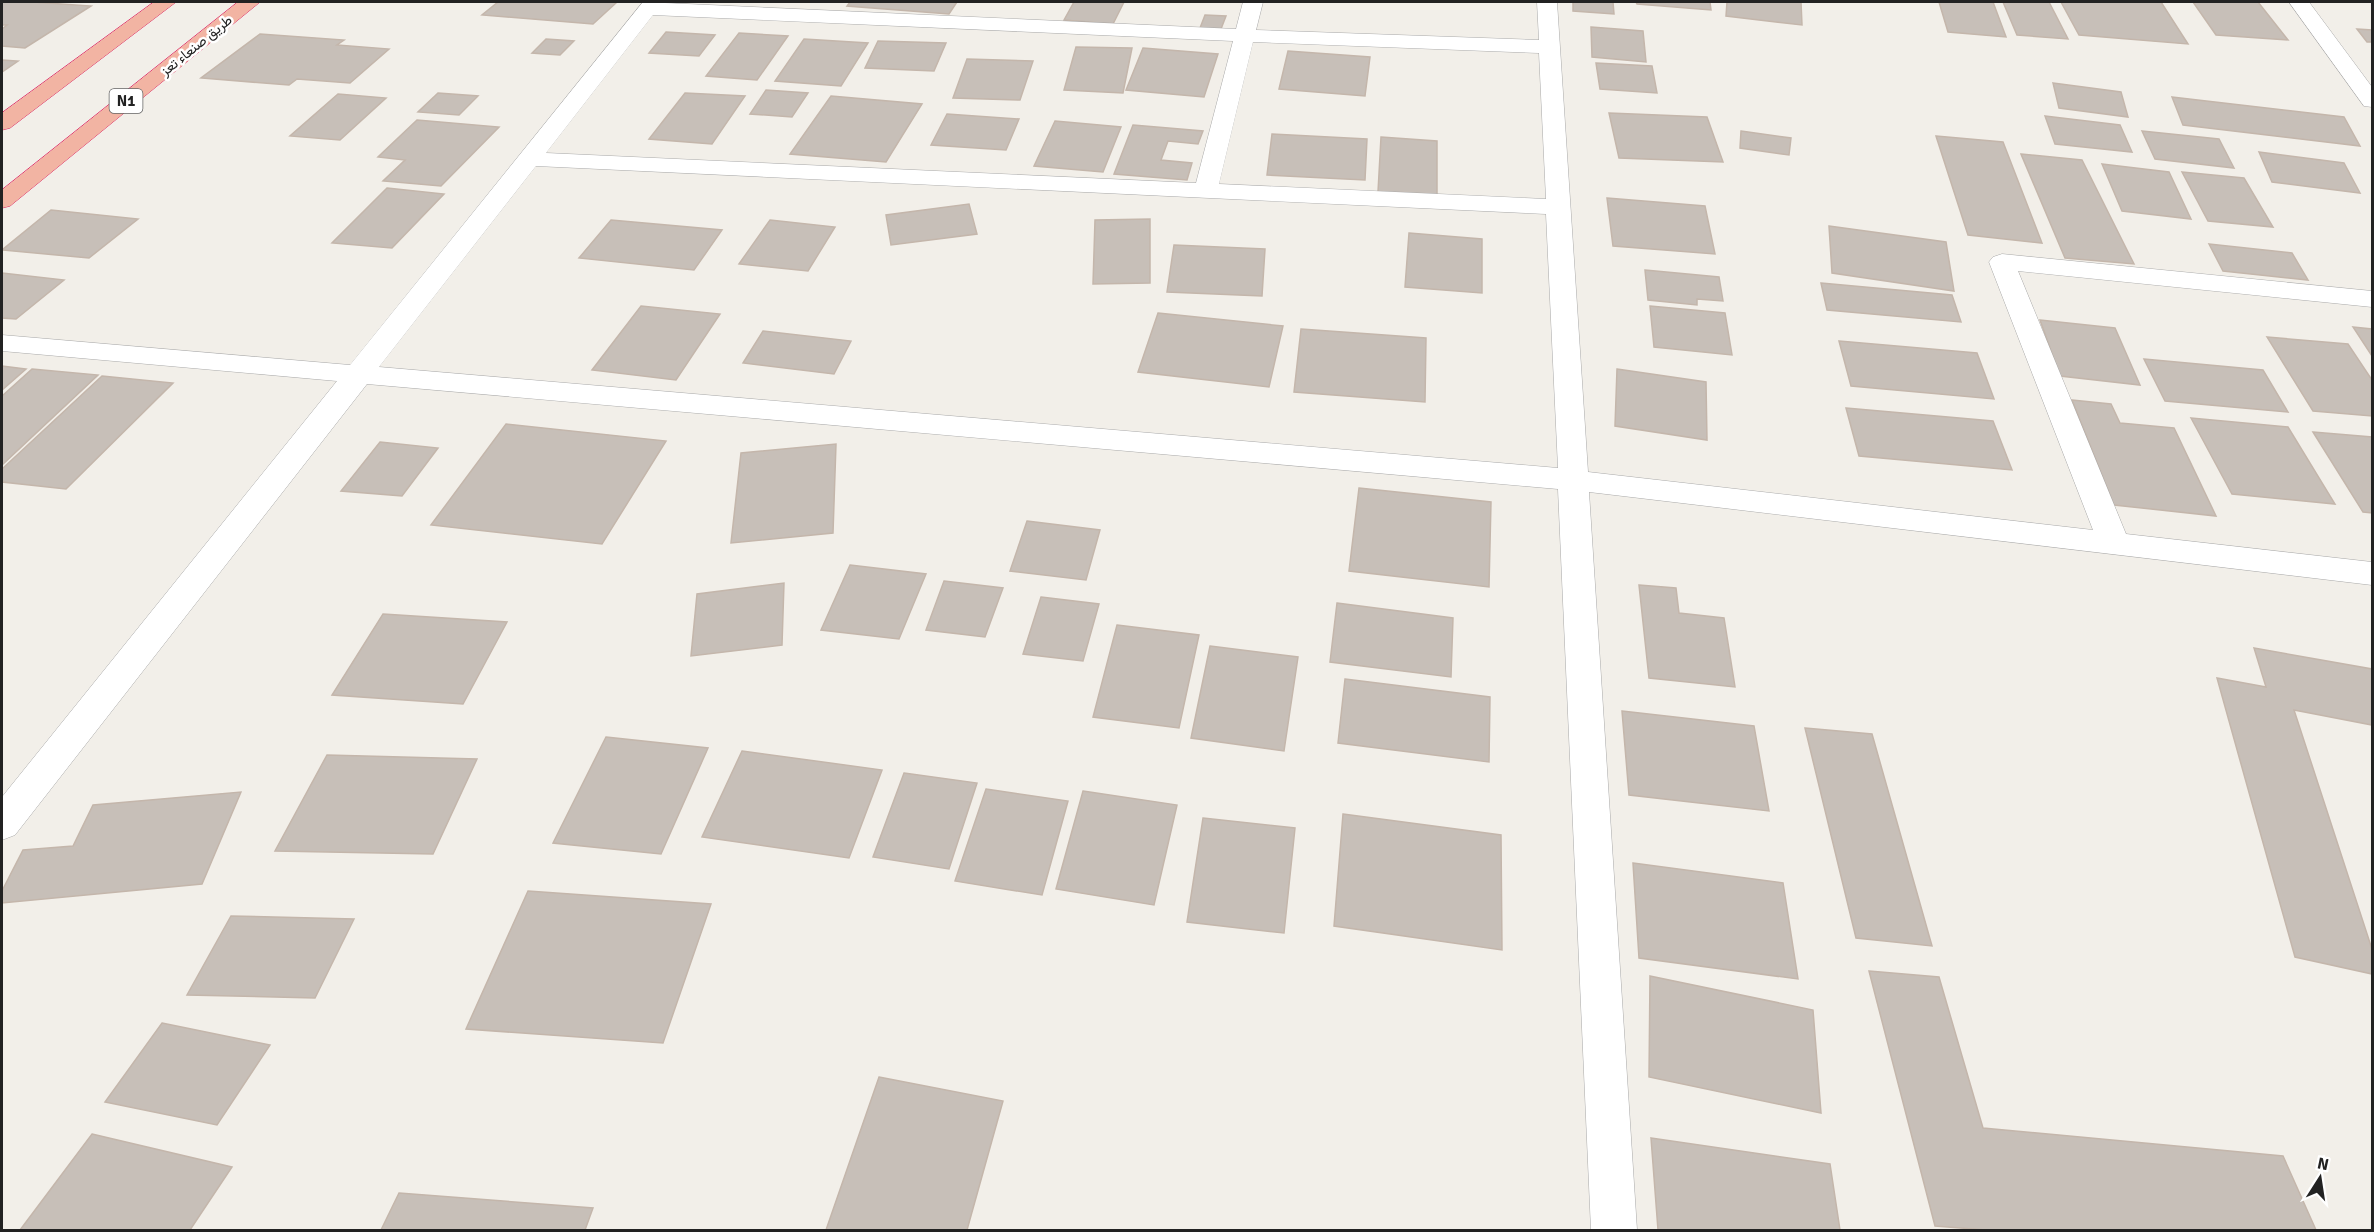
<svg xmlns="http://www.w3.org/2000/svg" width="2374" height="1232" font-family="Signika,Vazirmatn,sans-serif">
<style>
.building{fill:#c7bfb8;stroke:#c4b6ab;stroke-width:1.5}
.lines{fill:none;stroke-linecap:round;stroke-linejoin:round}
.minor-casing{stroke:#a9a9a9;stroke-width:1}
.trunk-casing{stroke:#dc2a67;stroke-width:1}
.minor{fill:#fff;fill-rule:evenodd}
.trunk{fill:#f2b4a3;fill-rule:evenodd}
.labels{text-anchor:middle;stroke-width:5;stroke-linejoin:round;paint-order:stroke}
.far-street-label{font-size:14px;fill:#222;stroke:#fff}
.shield{fill:#fff;stroke:#646464;stroke-width:1.5}
.shield-label{font-size:15px;font-weight:bold;fill:#222}
</style>
<rect width="100%" height="100%" fill="#f2efe9"/>
<g class="building">
<path d="M2,2H33L91,6L25,48L2,46V29L7,25H2Z"/>
<path d="M498,2H617L593,24L482,15Z"/>
<path d="M850,2H957L949,14L847,6Z"/>
<path d="M1074,2H1124L1113,24L1064,20Z"/>
<path d="M1573,2H1613L1614,14L1573,11Z"/>
<path d="M1636,2H1710L1711,10L1637,4Z"/>
<path d="M1727,2H1801L1802,25L1726,16Z"/>
<path d="M1939,2H1993L2006,37L1948,32Z"/>
<path d="M2003,2H2049L2068,39L2017,35Z"/>
<path d="M2061,2H2161L2188,44L2079,35Z"/>
<path d="M2193,2H2258L2288,40L2216,35Z"/>
<path d="M1205,15L1226,16L1221,29L1200,28Z"/>
<path d="M1591,27L1643,31L1646,62L1592,57Z"/>
<path d="M2357,29L2372,30V42H2367Z"/>
<path d="M666,32L715,35L699,56L649,53Z"/>
<path d="M739,33L788,36L757,80L706,76Z"/>
<path d="M260,34L344,40L337,45L389,49L350,83L297,79L289,85L201,78Z"/>
<path d="M546,39L574,41L560,55L532,53Z"/>
<path d="M804,39L868,43L841,86L775,81Z"/>
<path d="M878,41L946,43L934,71L865,68Z"/>
<path d="M1076,47L1132,48L1123,93L1064,90Z"/>
<path d="M1143,48L1218,54L1204,97L1126,90Z"/>
<path d="M1288,51L1370,57L1365,96L1279,89Z"/>
<path d="M967,59L1033,61L1020,100L953,98Z"/>
<path d="M2,60L18,61L2,72Z"/>
<path d="M1596,63L1652,66L1657,93L1600,89Z"/>
<path d="M2053,83L2121,92L2128,117L2059,108Z"/>
<path d="M766,90L808,93L792,117L750,114Z"/>
<path d="M438,93L478,96L459,115L418,112Z"/>
<path d="M685,93L745,96L712,144L649,139Z"/>
<path d="M338,94L386,98L340,140L290,136Z"/>
<path d="M831,96L922,104L886,162L790,154Z"/>
<path d="M2172,97L2344,117L2360,146L2183,125Z"/>
<path d="M1609,113L1707,117L1723,162L1619,158Z"/>
<path d="M947,114L1019,119L1006,150L931,145Z"/>
<path d="M2045,116L2120,125L2132,152L2055,144Z"/>
<path d="M417,120L499,127L441,186L383,181L405,160L378,157Z"/>
<path d="M1055,121L1121,127L1103,172L1034,166Z"/>
<path d="M1133,125L1203,131L1198,144L1168,141L1161,160L1192,163L1187,180L1114,174Z"/>
<path d="M1741,131L1791,138L1789,155L1740,148Z"/>
<path d="M2142,131L2219,139L2234,168L2155,159Z"/>
<path d="M1272,134L1367,139L1365,180L1267,175Z"/>
<path d="M1936,136L2003,142L2042,243L1968,235Z"/>
<path d="M1381,137L1437,141V196L1378,192Z"/>
<path d="M2259,152L2344,163L2360,193L2272,182Z"/>
<path d="M2021,154L2082,160L2134,264L2065,258Z"/>
<path d="M2102,164L2169,172L2191,219L2122,211Z"/>
<path d="M2182,172L2244,178L2273,227L2208,221Z"/>
<path d="M387,188L444,194L392,248L332,243Z"/>
<path d="M1607,198L1705,206L1715,254L1613,246Z"/>
<path d="M969,204L977,234L891,245L886,215Z"/>
<path d="M51,210L138,219L89,258L2,250Z"/>
<path d="M1150,219V283L1093,284L1095,220Z"/>
<path d="M611,220L722,230L694,270L579,258Z"/>
<path d="M770,220L835,227L808,271L739,264Z"/>
<path d="M1829,226L1946,242L1954,291L1832,273Z"/>
<path d="M1409,233L1482,239V293L1405,287Z"/>
<path d="M2209,244L2292,253L2308,280L2223,271Z"/>
<path d="M1174,245L1265,249L1262,296L1167,292Z"/>
<path d="M1645,270L1719,277L1723,301L1697,299V305L1648,300Z"/>
<path d="M2,273L64,280L16,319L2,318Z"/>
<path d="M1821,283L1952,295L1961,322L1827,310Z"/>
<path d="M641,306L720,314L676,380L592,370Z"/>
<path d="M1650,306L1725,313L1732,355L1654,347Z"/>
<path d="M1158,313L1283,326L1269,387L1138,372Z"/>
<path d="M2040,320L2115,328L2140,385L2060,376Z"/>
<path d="M2353,327L2372,329V356Z"/>
<path d="M1301,329L1426,338L1425,402L1294,392Z"/>
<path d="M763,331L851,341L834,374L743,363Z"/>
<path d="M2267,337L2348,344L2372,380V416L2313,411Z"/>
<path d="M1839,341L1977,353L1994,399L1851,386Z"/>
<path d="M2144,359L2263,370L2288,412L2165,401Z"/>
<path d="M2,366L26,369L2,390Z"/>
<path d="M32,369L98,375L2,465V396Z"/>
<path d="M1617,369L1706,382L1707,440L1615,426Z"/>
<path d="M102,376L173,383L66,489L2,482V469Z"/>
<path d="M2072,400L2111,404L2120,423L2174,428L2216,516L2114,505Z"/>
<path d="M1846,408L1993,421L2012,470L1859,456Z"/>
<path d="M2191,418L2288,427L2335,504L2232,494Z"/>
<path d="M506,424L666,441L602,544L431,525Z"/>
<path d="M2313,432L2372,437V513L2363,512Z"/>
<path d="M380,442L438,448L402,496L341,491Z"/>
<path d="M836,444L833,533L731,543L741,453Z"/>
<path d="M1359,488L1491,502L1489,587L1349,571Z"/>
<path d="M1027,521L1100,530L1086,580L1010,571Z"/>
<path d="M850,565L926,574L899,639L821,630Z"/>
<path d="M944,581L1003,588L985,637L926,630Z"/>
<path d="M784,583L782,645L691,656L697,594Z"/>
<path d="M1639,585L1676,588L1679,613L1724,618L1735,687L1649,678Z"/>
<path d="M1041,597L1099,604L1083,661L1023,654Z"/>
<path d="M1337,603L1453,618L1451,677L1330,662Z"/>
<path d="M383,614L507,622L463,704L332,695Z"/>
<path d="M1117,625L1199,635L1179,728L1093,717Z"/>
<path d="M1210,646L1298,657L1284,751L1191,738Z"/>
<path d="M2254,648L2372,669V725L2294,710L2372,949V974L2295,957L2217,678L2266,687Z"/>
<path d="M1345,679L1490,697L1489,762L1338,743Z"/>
<path d="M1622,711L1754,726L1769,811L1629,795Z"/>
<path d="M1805,728L1872,734L1932,946L1856,938Z"/>
<path d="M606,737L708,748L661,854L553,843Z"/>
<path d="M742,751L882,770L849,858L702,837Z"/>
<path d="M327,755L477,759L433,854L275,851Z"/>
<path d="M904,773L977,783L949,869L873,857Z"/>
<path d="M986,789L1068,801L1042,895L955,881Z"/>
<path d="M1083,791L1177,805L1154,905L1056,889Z"/>
<path d="M241,792L202,884L2,903V891L23,850L73,846L93,805Z"/>
<path d="M1343,814L1501,835L1502,950L1334,926Z"/>
<path d="M1203,818L1295,828L1284,933L1187,922Z"/>
<path d="M1633,863L1783,883L1798,979L1639,958Z"/>
<path d="M528,891L711,904L663,1043L466,1029Z"/>
<path d="M231,916L354,919L315,998L187,995Z"/>
<path d="M1869,971L1939,977L1983,1128L2283,1156L2316,1230H1986L1935,1226Z"/>
<path d="M1650,976L1813,1010L1821,1113L1649,1077Z"/>
<path d="M162,1023L270,1045L217,1125L105,1102Z"/>
<path d="M879,1077L1003,1101L967,1230H826Z"/>
<path d="M92,1134L232,1167L190,1230H20Z"/>
<path d="M1651,1138L1830,1164L1840,1230H1658Z"/>
<path d="M399,1193L593,1208L585,1230H381Z"/>
</g>
<g class="lines">
<defs>
<g id="minor">
<path d="M643,2L1236,29L1243,2H1263L1256,30L1539,40L1537,2H1557L1588,472L2093,530L1989,262L1993,257L2002,254L2372,291V307L2018,271L2126,534L2372,562V585L1589,492L1637,1230H1591L1558,489L367,384L15,835L2,840V797L337,381L2,351V335L350,365ZM653,15L1233,41L1196,183L546,153ZM1253,42L1539,53L1546,199L1219,184ZM536,166L1546,214L1558,468L379,367Z"/>
<path d="M2289,2H2309L2372,87V107L2364,106Z"/>
</g>
<g id="trunk">
<path d="M154,2H176L10,128L2,130V113Z"/>
<path d="M238,2H260L10,206L2,208V190Z"/>
</g>
</defs>
<use href="#minor" class="minor-casing"/>
<use href="#trunk" class="trunk-casing"/>
<use href="#minor" class="minor"/>
<use href="#trunk" class="trunk"/>
</g>
<g class="labels">
<g class="far-street-label">
<text transform="translate(196 45) rotate(-39)" y="5">طريق صنعاء تعز</text>
</g>
<rect class="shield" x="109.5" y="89" width="33" height="24" rx="4.5"/>
<g class="shield-label">
<text x="126" y="106">N1</text>
</g>
</g>
<rect width="2374" height="1232" fill="none" stroke="#222222" stroke-width="6"/>
<g transform="translate(2320 1178) rotate(12)" stroke="#ffffff" stroke-width="4.5" paint-order="stroke">
<path d="M0-4.5L10 22L0 15L-10 22Z" fill="#222222"/>
<text y="-9" font-size="16" font-weight="bold" text-anchor="middle" fill="#222222">N</text>
</g>
</svg>
